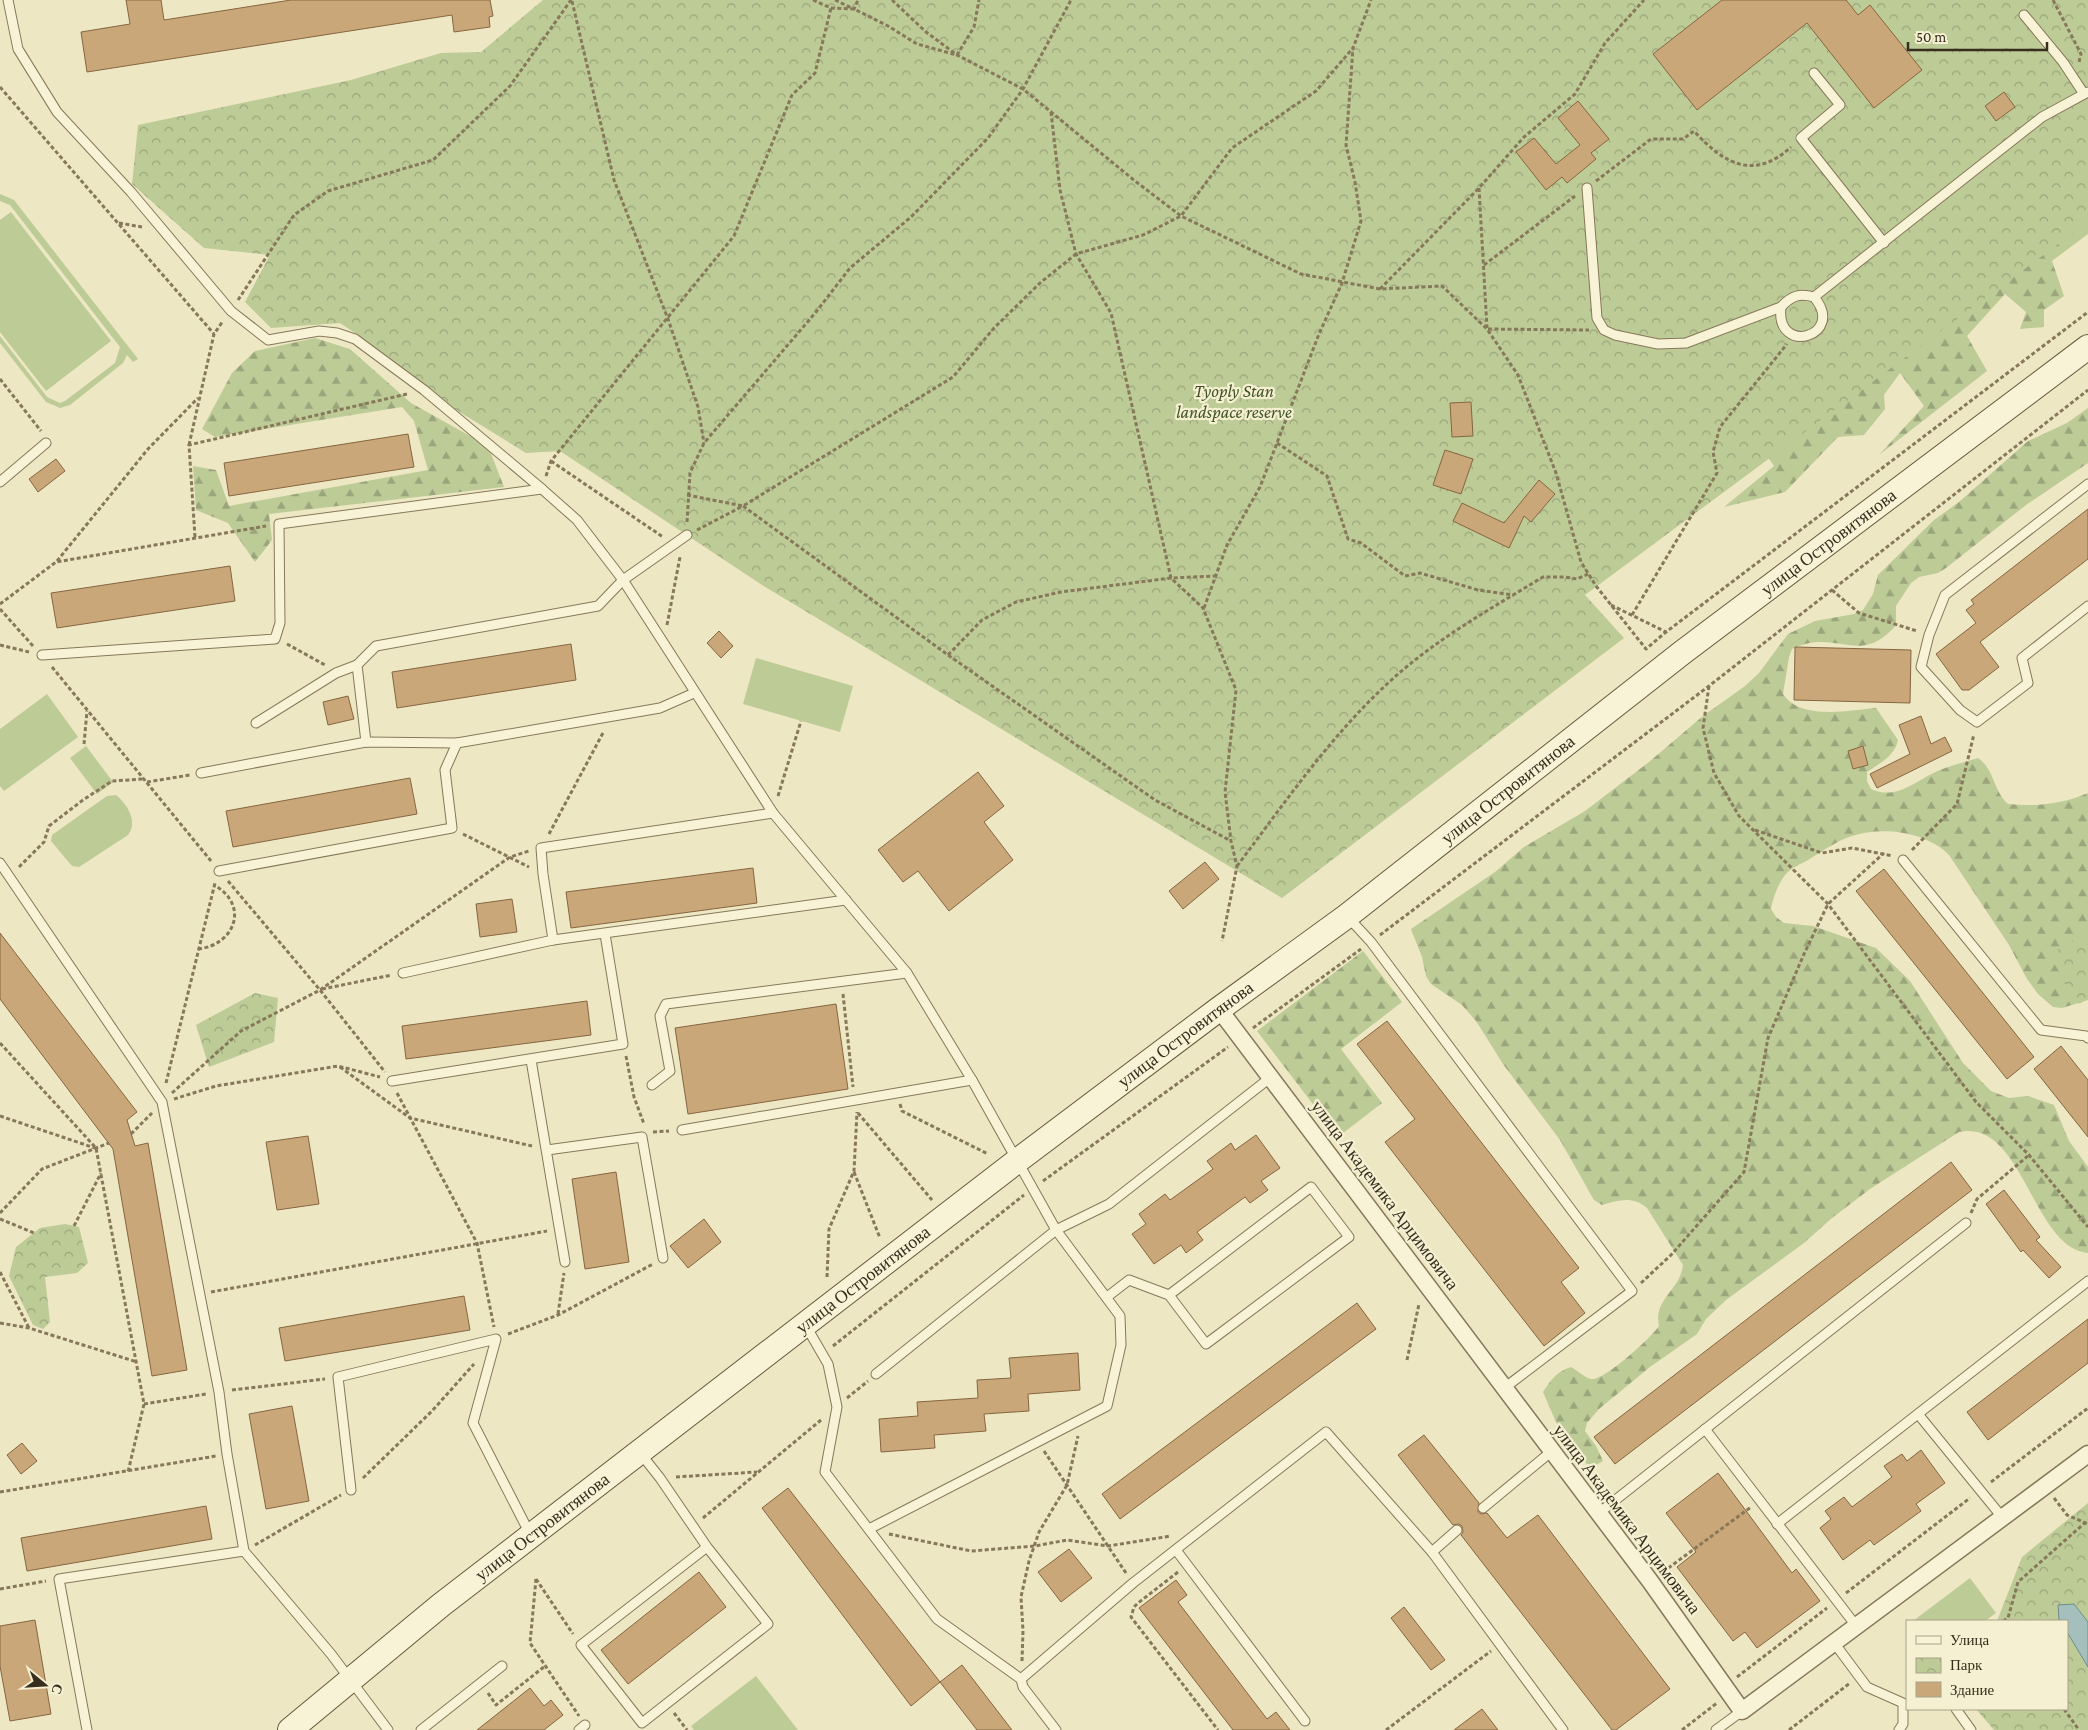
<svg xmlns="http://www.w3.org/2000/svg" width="2088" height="1730" font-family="'Crimson Pro',serif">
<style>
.grass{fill:#bdcb97}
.forest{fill:url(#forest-firs)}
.park{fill:url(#park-crowns)}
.water{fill:#a5c0bc;stroke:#6c8e8a}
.building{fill:#caa779;stroke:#856640}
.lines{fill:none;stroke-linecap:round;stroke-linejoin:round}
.service-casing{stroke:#87785a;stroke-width:11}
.minor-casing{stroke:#87785a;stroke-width:19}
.secondary-casing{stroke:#69593d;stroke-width:26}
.path{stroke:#87785a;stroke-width:3;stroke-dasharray:4 2.5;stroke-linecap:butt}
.service{stroke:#f8f3d6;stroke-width:9}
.minor{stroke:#f8f3d6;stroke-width:16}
.secondary{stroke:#f8f3d6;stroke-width:24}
.labels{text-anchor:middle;stroke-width:4.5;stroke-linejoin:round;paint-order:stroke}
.park-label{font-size:18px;font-style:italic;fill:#415325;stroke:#f5f0d2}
.street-label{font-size:18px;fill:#372e1e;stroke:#f5f0d2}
</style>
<defs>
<pattern id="forest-firs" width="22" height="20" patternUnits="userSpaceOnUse" patternTransform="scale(1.25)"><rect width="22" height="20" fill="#bdcb97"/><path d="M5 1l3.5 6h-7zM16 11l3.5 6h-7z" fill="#9aa57b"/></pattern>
<pattern id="park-crowns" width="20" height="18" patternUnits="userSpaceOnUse" patternTransform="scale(1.25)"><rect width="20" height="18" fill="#bdcb97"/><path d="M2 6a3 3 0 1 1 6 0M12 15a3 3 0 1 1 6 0" fill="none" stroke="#9aa57b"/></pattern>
</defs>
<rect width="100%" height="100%" fill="#ede7c3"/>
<g class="grass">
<path d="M0,194L14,200L138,359L133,362L127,355L123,363L70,405L60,408L46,402L0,343V336L47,397L60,403L65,401L115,363L120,347L10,205L0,201Z"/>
<path d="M11,212L111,341L46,391L0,332V220Z"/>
<path d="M756,658L853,686L840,732L743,704Z"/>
<path d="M47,694L78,737L4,791L0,786V729Z"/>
<path d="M86,746L113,782L97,794L70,758Z"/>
<path d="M116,795C128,805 138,822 128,835L79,867L72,866L51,841L52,835L107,796Z"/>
<path d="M1970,1578L1996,1613L1985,1621H1913Z"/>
<path d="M756,1676L798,1730H694L691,1726Z"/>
</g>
<g class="forest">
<path d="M2088,162V234L2052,261L2064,296L2044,310V327L2020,329L2026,312L2005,294L1967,336L1987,371L1879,455L1924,406L1900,373L1884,395L1885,409L1864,435L1838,437L1785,492L1724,507L1774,466L1750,430Z"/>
<path d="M315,338L350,349L411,403L488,446L504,487L269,514L272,540L255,562L228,523L196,510L193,466L216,470L229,506L428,470L414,421L402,407L215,437L202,429L232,373L255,351Z"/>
<path d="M2088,408V463L2026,505L1946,568L1938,573L1919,577L1911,583L1896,606V625C1860,668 1836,627 1792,649L1789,657L1783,694C1801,721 1849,710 1876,708L1898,740C1895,756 1880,763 1867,772V781L1871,789C1897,801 1916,780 1940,770C1952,765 1966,762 1978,758C1995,770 1993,791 2008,804C2037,807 2062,804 2088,793V1000L2062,1008L2053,1007L2038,994L2027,979L2009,945L1949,855C1927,832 1882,826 1852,836C1836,841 1823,851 1808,860C1801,864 1792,867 1786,874C1778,883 1773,898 1771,909L1776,917L1784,923L1813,926L1876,948L1910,981L1963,1063L1991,1091L2009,1098L2028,1096L2054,1105L2069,1141L2088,1167V1253C2032,1248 2023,1118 1959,1132L1870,1189L1832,1218L1804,1243L1726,1300L1706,1319L1697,1334L1650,1367L1599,1409L1587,1423L1585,1431L1596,1446L1603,1461L1596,1465L1587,1464L1566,1445L1543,1392C1551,1380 1557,1371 1571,1367C1577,1370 1585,1378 1591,1379C1603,1382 1652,1337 1659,1326C1653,1299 1680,1291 1683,1265L1647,1208C1632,1196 1620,1200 1602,1205L1594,1200L1560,1140L1503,1064L1476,1021L1462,1005L1431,984L1426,976L1422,957L1411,929L1495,872L1524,847L1585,811L1649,762L1703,716L1745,686L1759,673L1788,634L1815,621L1854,614L1863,610L1873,594L1878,575L1934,520L1959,502L2028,441L2067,423Z"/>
<path d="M1363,951L1402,1002L1341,1049L1382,1103L1338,1137L1257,1031Z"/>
</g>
<g class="park">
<path d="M543,0H2088V222L1585,595L1624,638L1282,898L762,585L560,451L526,453L424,390L355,333L340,323L271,328L245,302L270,255L204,248L132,184L138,125L351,80L441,53L481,52Z"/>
<path d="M2085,933L2088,937V999L2079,1004L2049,955Z"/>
<path d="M255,993L278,998L274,1042L209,1067L196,1025Z"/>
<path d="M65,1224L79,1227L88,1263L77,1273L45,1277L50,1322L43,1329L33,1325L9,1276L16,1247L40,1228Z"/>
<path d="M2088,1503V1730H1994L1976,1709H2067V1621H1997L2022,1557Z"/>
</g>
<path class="water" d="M2074,1604L2088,1622V1667L2067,1632V1621L2059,1620L2058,1605Z"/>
<g class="building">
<path d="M126,0H161L164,20L291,0H490L493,16L489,17L490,27L454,32L452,15L87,72L81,32L130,24Z"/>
<path d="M1722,0H1846L1858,15L1870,5L1922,70L1874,108L1807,23L1697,110L1653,54Z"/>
<path d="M2004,92L2015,107L1996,121L1985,106Z"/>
<path d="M1578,101L1609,139L1591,153L1596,159L1567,183L1562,177L1546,190L1516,152L1534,138L1556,164L1580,145L1558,118Z"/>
<path d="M1471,402L1473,436L1452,437L1450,403Z"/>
<path d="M408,434L414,467L229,496L224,463Z"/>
<path d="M1445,450L1473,459L1461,494L1433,485Z"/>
<path d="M56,459L65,471L38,492L29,479Z"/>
<path d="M1539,480L1555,494L1531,522L1524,516L1509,548L1453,521L1462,503L1504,523Z"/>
<path d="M2088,509V559L1980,642L1999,667L1969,690H1962L1936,654L1976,623L1966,610L1974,604L1971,600Z"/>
<path d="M230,566L235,601L57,628L51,593Z"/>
<path d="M719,631L733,646L721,658L707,643Z"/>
<path d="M571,644L576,680L397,708L392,672Z"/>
<path d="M1795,647L1911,650L1910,703L1794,700Z"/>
<path d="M348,696L354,719L328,725L323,702Z"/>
<path d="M1921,716L1931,744L1945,737L1952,751L1877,788L1870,774L1910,754L1899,725Z"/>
<path d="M1863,746L1868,765L1853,769L1848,751Z"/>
<path d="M978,772L1004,806L984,822L1013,860L949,911L918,871L903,882L878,850Z"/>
<path d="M410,778L417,814L233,847L226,811Z"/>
<path d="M1205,862L1219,879L1183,909L1169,891Z"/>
<path d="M753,868L757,903L571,928L566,892Z"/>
<path d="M1884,869L2034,1057L2007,1079L1856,891Z"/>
<path d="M512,899L517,932L480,937L476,904Z"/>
<path d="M0,933L137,1112L127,1120L135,1146L148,1143L187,1370L152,1376L113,1149L0,999Z"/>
<path d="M587,1001L591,1035L406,1059L402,1026Z"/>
<path d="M836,1004L848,1089L688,1114L675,1028Z"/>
<path d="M1387,1021L1579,1268L1561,1282L1585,1313L1544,1346L1385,1142L1415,1119L1357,1044Z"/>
<path d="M2061,1046L2088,1080V1137L2034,1069Z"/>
<path d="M1256,1135L1280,1168L1261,1181L1268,1190L1250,1203L1245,1197L1197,1232L1203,1240L1186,1253L1181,1245L1154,1264L1132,1234L1146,1224L1139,1214L1165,1194L1170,1200L1213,1169L1207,1161L1231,1143L1235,1150Z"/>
<path d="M308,1136L319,1204L277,1210L266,1142Z"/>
<path d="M1951,1162L1972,1190L1615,1464L1594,1437Z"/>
<path d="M616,1172L629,1262L585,1269L572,1179Z"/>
<path d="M2004,1190L2040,1237L2036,1240L2061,1267L2049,1278L2023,1250L2021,1252L1986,1204Z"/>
<path d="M704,1219L721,1242L688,1268L670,1246Z"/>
<path d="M464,1296L470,1330L285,1361L279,1328Z"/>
<path d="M1357,1303L1376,1329L1120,1519L1102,1494Z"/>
<path d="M2088,1319V1363L1988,1440L1967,1412Z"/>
<path d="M1078,1353L1080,1390L1028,1394L1029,1411L984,1414L986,1431L934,1435L935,1448L881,1452L879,1419L918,1416L917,1402L978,1398L977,1380L1011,1378L1009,1358Z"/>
<path d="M292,1406L309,1501L266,1509L249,1414Z"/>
<path d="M1424,1435L1479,1503L1478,1512L1481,1514L1487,1513L1507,1538L1538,1515L1670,1689L1616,1730H1612L1461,1535L1463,1532L1462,1526L1459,1524L1453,1525L1398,1455Z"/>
<path d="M22,1443L37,1461L21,1474L7,1455Z"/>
<path d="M1921,1450L1945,1483L1916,1504L1921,1511L1874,1545L1870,1540L1843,1560L1820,1528L1831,1519L1825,1511L1844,1497L1852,1507L1892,1477L1884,1466L1902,1454L1907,1461Z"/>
<path d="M1718,1473L1792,1573L1796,1569L1820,1601L1757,1648L1745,1632L1733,1641L1677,1567L1696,1552L1666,1513Z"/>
<path d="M788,1488L940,1682L911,1706L762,1508Z"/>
<path d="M206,1506L212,1539L27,1571L21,1538Z"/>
<path d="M1069,1549L1092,1578L1061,1602L1038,1572Z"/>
<path d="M699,1572L726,1607L628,1684L601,1650Z"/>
<path d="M1176,1580L1187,1595L1178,1602L1267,1719L1276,1712L1290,1730H1233L1139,1608Z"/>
<path d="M1404,1607L1445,1660L1431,1670L1391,1618Z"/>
<path d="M35,1620L51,1714L10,1721L0,1666V1626Z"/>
<path d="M962,1665L1012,1730H977L940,1682Z"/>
<path d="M530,1688L544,1706L551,1700L563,1715L544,1730H477Z"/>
<path d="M1482,1709L1498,1730H1454Z"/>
</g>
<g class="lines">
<defs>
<g id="service">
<path d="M8,0L18,49L57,112L131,192L231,311L268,340L319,331L337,333L355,339L424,390L542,489"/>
<path d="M2024,15L2063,62L2084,94"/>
<path d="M1814,73L1840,105L1801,138L1884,243"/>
<path d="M1587,188L1597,318L1604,330L1615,335L1658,344L1686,343L1781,307C1791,296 1799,293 1814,297L2042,117L2088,92"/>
<path d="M1781,307C1775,357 1847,336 1814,297"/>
<path d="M0,482L46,443"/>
<path d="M2088,484L1945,595L1929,635L1921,667L1960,710L1977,722L2028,683L2022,658L2088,606"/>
<path d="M42,655L275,639L280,623L279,524L542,489L577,520L623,580L773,813L907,973L972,1080L1056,1230L1120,1316L1121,1345L1107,1406L869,1529"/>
<path d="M256,723L336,673L357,665"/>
<path d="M366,742L357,665L376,646L598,606L623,580L687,535"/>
<path d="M201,773L366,742L457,743"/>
<path d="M1903,860L2041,1030L2086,1036L2088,1038"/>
<path d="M0,863L162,1102L219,1392L227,1454L244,1551L331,1654L388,1730"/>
<path d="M219,871L452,828L445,770L457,743L660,708L694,693"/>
<path d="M1347,916L1371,942L1632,1291L1503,1389"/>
<path d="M553,940L543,874L541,848L773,813"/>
<path d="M403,973L553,940L846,900"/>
<path d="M531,1060L565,1262"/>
<path d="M392,1081L623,1044L605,934"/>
<path d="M652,1085L670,1071L660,1016L666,1004L907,973"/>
<path d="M682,1130L972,1080"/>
<path d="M547,1150L642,1137L663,1258"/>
<path d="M1107,1297L1129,1280L1169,1295L1311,1187L1349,1237L1206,1344L1169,1295"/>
<path d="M806,1326L828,1364L837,1407L825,1472L937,1619L1021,1679L1133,1583L1326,1432L1432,1552L1563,1730"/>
<path d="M876,1374L1056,1230L1109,1204L1271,1077"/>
<path d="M1918,1414L2002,1517"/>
<path d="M1705,1429L1857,1627"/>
<path d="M641,1454L660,1478L707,1547L768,1624L642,1723L581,1645L707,1547"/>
<path d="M351,1490L338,1377L496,1339L473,1423L530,1534"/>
<path d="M1483,1508L1552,1451"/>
<path d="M1599,1513L1966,1223"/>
<path d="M1777,1524L2088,1281"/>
<path d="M1176,1550L1305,1721"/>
<path d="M1432,1552L1457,1530"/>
<path d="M1835,1644L1867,1687L1903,1703V1724L1899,1730"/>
<path d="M1021,1679L1023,1687L1056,1730"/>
<path d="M1956,1709L1971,1730"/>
<path d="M87,1730L59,1579L244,1551"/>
<path d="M421,1730L502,1666"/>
<path d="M579,1730L585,1725"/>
<path d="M1716,1730L1742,1711"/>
</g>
<path id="minor" d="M1219,1009L1650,1581L1742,1711L2088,1454"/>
<g id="secondary">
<path id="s1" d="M290,1730L441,1605L1017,1161L1219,1009L1347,916L1683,652L2088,347"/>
</g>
</defs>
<use href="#service" class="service-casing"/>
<use href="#minor" class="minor-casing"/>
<use href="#secondary" class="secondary-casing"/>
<g class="path">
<path d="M813,0L831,8L854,9L888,26L917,44L957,55L974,27L979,0"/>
<path d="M835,0L854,9L858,0"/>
<path d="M892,0L926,32L957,55L1023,89L1135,181L1181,216L1301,274L1380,289L1442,286L1487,329L1518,375L1556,473L1581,562L1596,586L1646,649L1666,632L2088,312"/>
<path d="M2053,0L2081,54L2079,62"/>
<path d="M572,1L614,180L668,319L698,407L704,443"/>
<path d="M0,87L214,334"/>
<path d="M1051,112L1060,190L1076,254L1111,313L1171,578L1203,608L1236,690L1225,792L1231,841L1237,866L1222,941"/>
<path d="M1596,181L1651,139H1683L1694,131C1724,164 1754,181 1791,147"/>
<path d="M1479,188L1487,328"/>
<path d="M119,223L142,227"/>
<path d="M1484,265L1575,196"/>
<path d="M1380,289L1479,188L1524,137L1575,94L1605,43L1644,0"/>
<path d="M238,300L294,215L328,191L433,160L510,86L571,0"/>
<path d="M1488,329L1589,330"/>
<path d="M0,379L41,431"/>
<path d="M1277,443L1327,476L1348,539L1361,543L1405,576L1420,573L1478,590L1513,595L1543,577H1565L1577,579L1588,574"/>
<path d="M189,445L214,334L223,321"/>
<path d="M551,461L663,537"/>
<path d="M546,476L551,461L734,236L792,95L815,73L831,8"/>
<path d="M687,495L743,506L953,377L994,328L1040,283L1076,254L1143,235L1181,216L1232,148L1316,91L1353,48"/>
<path d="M687,522L690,473L704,443L816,312L850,268L911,217L988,138L1023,89L1071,0"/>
<path d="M697,530L743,506L948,655L1155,800L1231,841"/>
<path d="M195,537L189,445L407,394"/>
<path d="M57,561L148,449L198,398"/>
<path d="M1832,590L1859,613L1917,631"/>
<path d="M0,604L56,562L266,526"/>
<path d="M1611,605L1666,632"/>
<path d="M1204,608L1227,545L1260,487L1319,334L1342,283L1361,221L1355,182L1346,145L1353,48L1371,0"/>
<path d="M0,609L33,646"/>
<path d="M1632,615L1717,473L1713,452L1720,427L1787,344"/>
<path d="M667,625L680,557"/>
<path d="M287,644L325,665"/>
<path d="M0,645L29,652"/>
<path d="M948,655L982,620L1016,602L1061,592L1171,578L1215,576"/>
<path d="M52,667L211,861"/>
<path d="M1709,686L1703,728L1714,773L1739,816L1828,904L1976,1102L2029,1155L2088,1227"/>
<path d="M84,744L87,711"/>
<path d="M147,782L190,775"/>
<path d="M778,796L801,721"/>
<path d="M1755,830L1822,853L1852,848L1893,856"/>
<path d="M463,834L529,867"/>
<path d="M549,834L604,731"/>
<path d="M1912,850L1957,804L1974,734"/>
<path d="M1237,866C1284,804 1329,738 1386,685C1424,649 1468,622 1513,595"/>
<path d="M19,867L44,842L49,826L83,800L112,781L143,779"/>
<path d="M228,881L320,990L385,1072"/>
<path d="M1380,935L1709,686L2088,390"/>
<path d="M198,949C235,945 250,905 214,885"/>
<path d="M322,989L392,975"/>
<path d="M843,994L853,1087"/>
<path d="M1253,1028L1361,949"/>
<path d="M0,1043L96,1148L144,1404L128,1472"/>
<path d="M626,1056L634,1097L644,1124"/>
<path d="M340,1067L410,1118L532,1146"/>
<path d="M166,1083L215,883"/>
<path d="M172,1093L241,1031L320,990L510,857L529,851"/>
<path d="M397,1093L477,1243L494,1327"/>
<path d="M174,1099L216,1086L338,1066L380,1077"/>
<path d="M900,1104L902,1111L988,1154"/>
<path d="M858,1113L932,1200"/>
<path d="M0,1116L95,1148"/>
<path d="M653,1132L669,1131"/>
<path d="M131,1134L152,1113"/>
<path d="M854,1172L880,1238"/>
<path d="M1043,1181L1228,1047"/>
<path d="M0,1213L42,1169L109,1143"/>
<path d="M1971,1213L1977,1199L2029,1155"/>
<path d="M0,1219L34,1233"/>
<path d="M74,1226L101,1173"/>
<path d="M0,1272L29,1328"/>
<path d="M827,1277L829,1229L854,1171L857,1112"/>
<path d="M1641,1283L1671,1255L1744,1172L1768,1038L1804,954L1828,904L1884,853"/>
<path d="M211,1292L547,1231"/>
<path d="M558,1314L564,1273"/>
<path d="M0,1323L29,1328L137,1362"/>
<path d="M508,1334L558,1315L653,1264"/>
<path d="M833,1346L1024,1195"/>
<path d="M1407,1360L1419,1304"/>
<path d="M232,1390L325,1379"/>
<path d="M847,1398L868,1381"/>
<path d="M144,1404L206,1394"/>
<path d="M1044,1451L1126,1573"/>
<path d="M676,1477L757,1472"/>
<path d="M363,1478L432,1411L474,1364"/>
<path d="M1991,1482L2088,1408"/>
<path d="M0,1492L216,1456"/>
<path d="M2054,1498L2067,1515L2088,1524"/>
<path d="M703,1518L821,1420"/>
<path d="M889,1534L971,1551L1035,1546L1067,1540L1108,1546L1171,1536"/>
<path d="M255,1545L341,1495"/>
<path d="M1178,1572L1138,1603L1134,1607L1131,1617L1218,1730"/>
<path d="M1663,1572L1751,1507"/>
<path d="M536,1579L530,1643L579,1716"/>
<path d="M536,1579L573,1634"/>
<path d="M0,1589L46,1581"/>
<path d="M1846,1593L1970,1498"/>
<path d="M2003,1621L2008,1618L2018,1582L2088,1520"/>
<path d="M1022,1661L1023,1631L1021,1597L1029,1561L1039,1532L1067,1485L1078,1436"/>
<path d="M1737,1677L1827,1608"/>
<path d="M488,1693L496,1705L545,1666"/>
<path d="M2064,1709L2079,1730"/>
<path d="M674,1713L687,1730"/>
<path d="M1386,1730L1491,1651"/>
<path d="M1682,1730L1717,1703"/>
<path d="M1789,1730L1850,1683"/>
</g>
<use href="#service" class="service"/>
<use href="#minor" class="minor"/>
<use href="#secondary" class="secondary"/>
</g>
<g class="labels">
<g class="park-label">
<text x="1234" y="397">Tyoply Stan<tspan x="1234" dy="21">landspace reserve</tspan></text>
</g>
<g class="street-label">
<text dy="6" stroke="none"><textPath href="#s1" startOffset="1944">улица Островитянова</textPath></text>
<text dy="6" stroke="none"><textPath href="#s1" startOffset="1539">улица Островитянова</textPath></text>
<text dy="6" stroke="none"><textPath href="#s1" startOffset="1134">улица Островитянова</textPath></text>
<text transform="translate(1385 1195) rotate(53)" y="6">улица Академика Арцимовича</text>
<text dy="6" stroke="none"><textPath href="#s1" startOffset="729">улица Островитянова</textPath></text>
<text transform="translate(1627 1519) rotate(53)" y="6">улица Академика Арцимовича</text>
<text dy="6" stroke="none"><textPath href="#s1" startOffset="324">улица Островитянова</textPath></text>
</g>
</g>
<rect x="1906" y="1620" width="162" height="90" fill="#f5f0d2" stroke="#a9a28a"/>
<rect x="1916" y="1636" width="25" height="8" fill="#f8f3d6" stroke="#a9a28a"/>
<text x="1950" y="1645" font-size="15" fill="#372e1e">Улица</text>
<rect x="1916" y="1658" width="25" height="15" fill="url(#park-crowns)" stroke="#a9a28a"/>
<text x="1950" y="1670" font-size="15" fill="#372e1e">Парк</text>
<rect x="1916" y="1682" width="25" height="15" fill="#caa779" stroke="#a9a28a"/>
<text x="1950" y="1695" font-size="15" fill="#372e1e">Здание</text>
<g transform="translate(45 1685) rotate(108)" stroke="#f5f0d2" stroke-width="4" paint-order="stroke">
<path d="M0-4L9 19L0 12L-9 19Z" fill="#372e1e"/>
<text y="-8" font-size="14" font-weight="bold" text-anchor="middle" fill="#372e1e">С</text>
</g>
<path d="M1908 42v8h139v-8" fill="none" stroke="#372e1e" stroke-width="2.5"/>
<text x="1916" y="42" font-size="15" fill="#372e1e" stroke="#f5f0d2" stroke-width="4" paint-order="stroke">50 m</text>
</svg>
